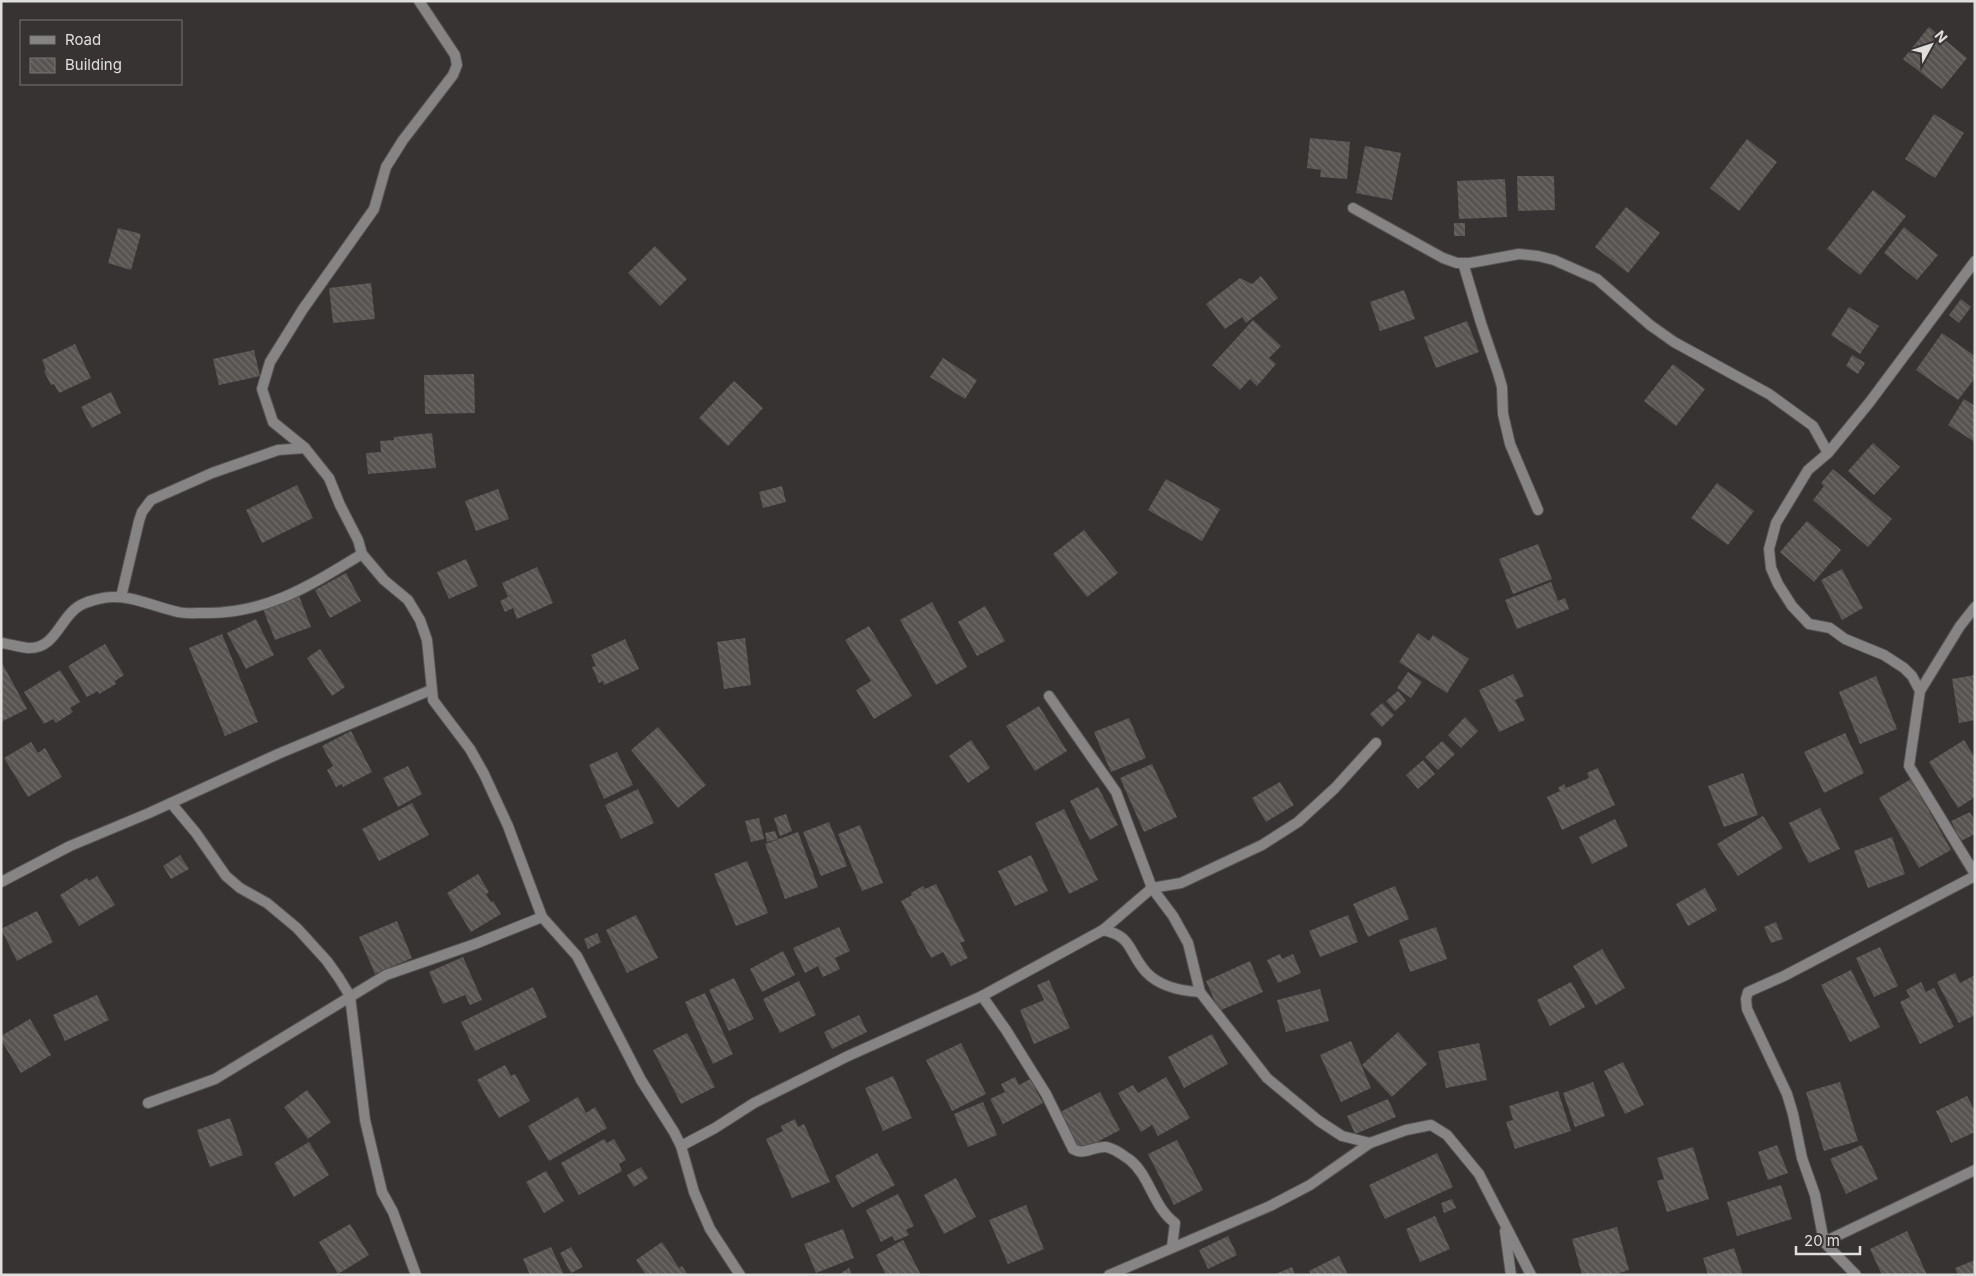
<svg xmlns="http://www.w3.org/2000/svg" width="1976" height="1276" font-family="Inter,sans-serif">
<style>
.building{fill:url(#building-back-hatch)}
.lines{fill:none;stroke-linecap:round;stroke-linejoin:round}
.minor-casing{stroke:#565252;stroke-width:12}
.minor{stroke:#868484;stroke-width:10}
</style>
<defs>
<pattern id="building-back-hatch" width="6" height="6" patternUnits="userSpaceOnUse" patternTransform="scale(1.25)"><rect width="6" height="6" fill="#585452"/><path d="M-1 5l2 2M0 0l6 6M5-1l2 2" fill="none" stroke="#706c6a"/></pattern>
</defs>
<rect width="100%" height="100%" fill="#373333"/>
<g class="building">
<path d="M1929,27L1967,58L1942,89L1903,59Z"/>
<path d="M1934,114L1964,133L1935,178L1905,159Z"/>
<path d="M1310,138L1350,142L1347,179L1320,177L1321,170L1307,168Z"/>
<path d="M1747,139L1777,162L1739,211L1710,188Z"/>
<path d="M1365,146L1401,153L1392,200L1356,193Z"/>
<path d="M1517,176H1554L1555,210L1518,211Z"/>
<path d="M1505,179L1507,217L1459,219L1457,181Z"/>
<path d="M1873,190L1906,216L1860,275L1827,249Z"/>
<path d="M1626,207L1660,233L1628,273L1595,247Z"/>
<rect x="1454" y="223" width="11" height="13"/>
<path d="M1904,227L1938,255L1917,280L1884,253Z"/>
<path d="M118,228L141,234L131,270L108,263Z"/>
<path d="M655,246L687,279L660,306L628,273Z"/>
<path d="M1261,276L1278,298L1246,323L1242,317L1225,329L1206,304L1240,278L1252,284Z"/>
<path d="M371,283L375,319L333,323L329,288Z"/>
<path d="M1404,290L1415,319L1380,331L1370,302Z"/>
<path d="M1961,299L1971,307L1959,323L1949,315Z"/>
<path d="M1849,307L1879,326L1860,354L1831,335Z"/>
<path d="M1253,320L1281,346L1269,358L1276,364L1257,386L1250,379L1240,390L1212,365Z"/>
<path d="M1467,321L1479,352L1436,368L1424,337Z"/>
<path d="M1942,333L1975,356V378L1958,400L1916,370Z"/>
<path d="M75,344L91,378L59,393L54,384L51,385L44,371L46,370L42,360Z"/>
<path d="M254,350L260,376L219,385L213,359Z"/>
<path d="M1852,355L1865,363L1858,374L1846,366Z"/>
<path d="M943,358L977,380L965,399L930,377Z"/>
<path d="M1673,364L1705,389L1676,426L1644,401Z"/>
<path d="M474,374L475,413L425,414L424,375Z"/>
<path d="M734,381L763,408L728,446L699,418Z"/>
<path d="M111,392L121,413L92,428L81,407Z"/>
<path d="M1964,399L1975,406V442L1948,425Z"/>
<path d="M432,433L436,468L368,474L366,453L381,452L380,441L394,440V437Z"/>
<path d="M1873,443L1900,467L1874,495L1848,471Z"/>
<path d="M1833,469L1892,519L1868,547L1813,500L1824,486L1821,483Z"/>
<path d="M1166,479L1220,509L1202,541L1148,510Z"/>
<path d="M1717,483L1754,511L1728,545L1691,518Z"/>
<path d="M297,485L313,518L262,543L246,510Z"/>
<path d="M782,486L786,502L763,508L759,492Z"/>
<path d="M498,489L509,519L476,531L465,501Z"/>
<path d="M1807,521L1841,550L1814,582L1780,552Z"/>
<path d="M1084,530L1118,573L1087,597L1053,554Z"/>
<path d="M1538,544L1552,579L1513,594L1499,559Z"/>
<path d="M466,559L478,586L449,599L437,572Z"/>
<path d="M537,567L553,603L517,619L513,608L505,612L500,601L508,597L502,583Z"/>
<path d="M1842,569L1863,608L1842,620L1821,580Z"/>
<path d="M346,573L361,601L330,618L315,590Z"/>
<path d="M1551,582L1558,601L1565,598L1569,609L1517,629L1505,600Z"/>
<path d="M299,596L311,627L275,640L263,609Z"/>
<path d="M932,602L967,667L936,685L900,620Z"/>
<path d="M985,606L1005,641L977,656L958,622Z"/>
<path d="M256,619L274,655L246,669L227,633Z"/>
<path d="M869,626L912,696L874,719L856,690L871,681L845,640Z"/>
<path d="M1418,633L1429,641L1433,635L1469,659L1447,693L1399,662Z"/>
<path d="M222,634L258,722L225,736L189,648Z"/>
<path d="M745,638L751,685L724,689L717,642Z"/>
<path d="M625,639L639,669L604,685L603,681L599,683L592,667L596,666L591,655Z"/>
<path d="M105,644L124,675L115,681L116,684L99,694L98,691L87,697L68,666Z"/>
<path d="M320,649L345,687L332,696L307,658Z"/>
<path d="M1,661L27,709L1,722Z"/>
<path d="M60,670L80,702L70,708L73,712L56,723L53,719L44,724L24,692Z"/>
<path d="M1408,672L1422,682L1411,698L1397,688Z"/>
<path d="M1513,674L1524,696L1515,700L1525,720L1499,732L1479,690Z"/>
<path d="M1975,675V720L1959,723L1952,679Z"/>
<path d="M1876,676L1897,729L1860,744L1839,692Z"/>
<path d="M1398,691L1406,701L1395,711L1386,701Z"/>
<path d="M1382,703L1394,715L1382,727L1370,714Z"/>
<path d="M1039,706L1067,751L1035,771L1006,726Z"/>
<path d="M1465,717L1478,731L1461,748L1448,735Z"/>
<path d="M1129,718L1146,758L1111,772L1094,732Z"/>
<path d="M658,727L706,785L678,808L631,750Z"/>
<path d="M351,731L372,772L343,787L342,784L336,787L327,770L333,766L322,746Z"/>
<path d="M1845,733L1864,773L1824,793L1804,752Z"/>
<path d="M971,740L990,768L968,783L949,756Z"/>
<path d="M1964,740L1975,758V797L1958,808L1929,762Z"/>
<path d="M1442,741L1455,754L1438,770L1425,757Z"/>
<path d="M31,742L38,753L45,748L62,777L28,797L4,758Z"/>
<path d="M617,752L633,785L604,799L589,765Z"/>
<path d="M1423,760L1435,774L1418,789L1406,775Z"/>
<path d="M1152,764L1177,817L1144,832L1120,778Z"/>
<path d="M408,766L422,794L398,807L383,778Z"/>
<path d="M1598,768L1615,805L1562,830L1547,797L1560,791L1558,788L1564,784L1566,788L1589,778L1587,773Z"/>
<path d="M1743,773L1758,815L1724,827L1708,786Z"/>
<path d="M1911,779L1951,850L1919,868L1879,798Z"/>
<path d="M1280,782L1294,805L1266,822L1252,798Z"/>
<path d="M1098,787L1118,825L1090,840L1070,801Z"/>
<path d="M638,789L654,823L621,839L605,805Z"/>
<path d="M412,803L429,835L379,861L362,829Z"/>
<path d="M1820,808L1840,849L1809,863L1789,823Z"/>
<path d="M1064,809L1098,880L1069,894L1035,823Z"/>
<path d="M1970,812L1975,821V834L1961,841L1951,821Z"/>
<path d="M786,814L792,831L780,836L774,818Z"/>
<path d="M1763,816L1783,848L1738,876L1717,844Z"/>
<path d="M759,818L764,839L751,842L745,821Z"/>
<path d="M1615,819L1628,846L1592,864L1579,837Z"/>
<path d="M829,822L847,866L821,876L803,832Z"/>
<path d="M860,825L883,883L862,891L838,834Z"/>
<path d="M775,831L778,839L767,842L765,833Z"/>
<path d="M798,832L818,887L785,899L765,844Z"/>
<path d="M1892,837L1905,874L1868,888L1854,851Z"/>
<path d="M180,855L189,869L171,879L163,866Z"/>
<path d="M1031,855L1048,891L1015,906L998,871Z"/>
<path d="M747,861L768,913L736,926L714,874Z"/>
<path d="M478,874L489,892L486,894L491,902L493,901L501,914L471,932L447,893Z"/>
<path d="M97,876L115,905L79,926L60,895L87,878L89,881Z"/>
<path d="M936,884L965,941L960,943L968,958L951,966L943,952L931,958L901,901L912,895L911,893L923,886L925,889Z"/>
<path d="M1395,886L1409,919L1368,937L1353,904Z"/>
<path d="M1705,888L1717,910L1688,926L1676,904Z"/>
<path d="M37,911L53,942L17,961L1,929Z"/>
<path d="M636,915L658,958L627,973L606,930Z"/>
<path d="M1348,915L1358,942L1320,957L1309,931Z"/>
<path d="M397,921L412,958L375,974L359,937Z"/>
<path d="M1776,922L1783,939L1771,943L1764,927Z"/>
<path d="M839,927L850,951L835,958L840,969L823,977L818,966L805,973L793,948Z"/>
<path d="M1436,927L1447,959L1410,972L1399,940Z"/>
<path d="M597,933L601,942L588,949L584,939Z"/>
<path d="M1880,947L1898,986L1874,997L1856,958Z"/>
<path d="M1602,949L1625,988L1596,1005L1573,966Z"/>
<path d="M783,951L795,975L762,992L750,969Z"/>
<path d="M1280,954L1282,959L1293,954L1301,973L1278,983L1267,960Z"/>
<path d="M463,957L482,1000L470,1005L465,995L443,1004L429,972Z"/>
<path d="M1250,961L1263,992L1219,1011L1206,981Z"/>
<path d="M1851,970L1880,1027L1850,1042L1821,985Z"/>
<path d="M1955,973L1960,983L1975,975V1015L1959,1023L1937,982Z"/>
<path d="M734,978L754,1019L729,1031L709,990Z"/>
<path d="M1049,980L1070,1028L1034,1044L1020,1010L1044,1000L1037,985Z"/>
<path d="M799,981L816,1015L780,1033L763,999Z"/>
<path d="M1571,982L1585,1007L1550,1026L1537,1000Z"/>
<path d="M1921,982L1926,992L1934,988L1954,1027L1920,1044L1900,1002L1910,997L1906,990Z"/>
<path d="M533,987L547,1017L475,1051L461,1022Z"/>
<path d="M1320,989L1329,1021L1286,1032L1277,1000Z"/>
<path d="M705,993L733,1054L713,1064L685,1002Z"/>
<path d="M97,995L109,1020L65,1041L53,1015Z"/>
<path d="M859,1015L867,1032L832,1049L824,1032Z"/>
<path d="M30,1019L51,1055L21,1073L1,1040V1036Z"/>
<path d="M1398,1032L1427,1064L1392,1097L1362,1065Z"/>
<path d="M687,1033L715,1087L681,1104L653,1050Z"/>
<path d="M1212,1034L1228,1064L1184,1088L1168,1057Z"/>
<path d="M1351,1041L1371,1088L1341,1102L1320,1055Z"/>
<path d="M961,1043L986,1094L952,1111L926,1060Z"/>
<path d="M1479,1043L1487,1080L1446,1088L1438,1051Z"/>
<path d="M1623,1062L1644,1105L1625,1114L1604,1071Z"/>
<path d="M505,1065L511,1076L515,1074L530,1101L499,1118L477,1080Z"/>
<path d="M893,1076L912,1118L883,1131L865,1088Z"/>
<path d="M1015,1077L1019,1085L1030,1079L1043,1103L1003,1124L990,1099L1005,1092L1001,1084Z"/>
<path d="M1166,1077L1190,1118L1158,1136L1152,1125L1141,1132L1118,1093L1133,1085L1138,1093Z"/>
<path d="M1593,1082L1605,1116L1575,1127L1563,1093Z"/>
<path d="M1840,1082L1858,1141L1824,1151L1806,1092Z"/>
<path d="M307,1090L331,1122L308,1139L284,1107Z"/>
<path d="M1558,1091L1571,1131L1515,1149L1506,1122L1513,1120L1509,1106Z"/>
<path d="M1100,1092L1120,1130L1080,1151L1060,1112Z"/>
<path d="M1967,1096L1975,1111V1132L1951,1143L1936,1111Z"/>
<path d="M578,1097L586,1113L595,1107L607,1128L549,1161L528,1126Z"/>
<path d="M1388,1099L1396,1117L1355,1134L1347,1116Z"/>
<path d="M983,1102L997,1135L968,1147L954,1114Z"/>
<path d="M230,1118L243,1155L210,1167L197,1130Z"/>
<path d="M795,1119L798,1127L804,1124L830,1182L792,1198L766,1139L783,1131L781,1126Z"/>
<path d="M604,1139L607,1143L614,1139L626,1160L619,1164L622,1171L579,1195L561,1163Z"/>
<path d="M1177,1140L1203,1190L1174,1205L1148,1154Z"/>
<path d="M309,1142L329,1175L294,1197L274,1163Z"/>
<path d="M1777,1145L1788,1173L1768,1180L1758,1152Z"/>
<path d="M1862,1145L1878,1179L1846,1194L1830,1159Z"/>
<path d="M1693,1147L1709,1199L1667,1212L1657,1181L1664,1179L1657,1158Z"/>
<path d="M877,1153L895,1185L852,1208L835,1176Z"/>
<path d="M1437,1153L1453,1187L1385,1219L1369,1185Z"/>
<path d="M641,1167L648,1178L634,1187L627,1175Z"/>
<path d="M546,1171L564,1201L544,1213L526,1182Z"/>
<path d="M956,1178L976,1217L944,1234L924,1195Z"/>
<path d="M1781,1185L1792,1219L1737,1236L1727,1202Z"/>
<path d="M898,1194L914,1226L906,1230L909,1235L895,1241L892,1236L881,1242L866,1210Z"/>
<path d="M1452,1199L1456,1208L1444,1213L1441,1203Z"/>
<path d="M1026,1205L1044,1249L1008,1264L989,1220Z"/>
<path d="M1435,1216L1450,1249L1420,1262L1406,1229Z"/>
<path d="M350,1224L369,1255L338,1274L319,1242Z"/>
<path d="M1617,1227L1629,1270L1613,1275H1582L1572,1239Z"/>
<path d="M843,1229L854,1258L816,1273L804,1244Z"/>
<path d="M1907,1231L1927,1275H1882L1870,1249Z"/>
<path d="M1228,1236L1237,1255L1208,1269L1199,1250Z"/>
<path d="M903,1240L921,1275H886L876,1255Z"/>
<path d="M662,1242L679,1268L682,1266L688,1275H646L636,1260Z"/>
<path d="M551,1247L564,1275H530L523,1259Z"/>
<path d="M571,1247L583,1267L571,1273L560,1253Z"/>
<path d="M1734,1248L1743,1275H1708L1703,1258Z"/>
<path d="M1339,1256L1348,1275H1311L1309,1271Z"/>
<path d="M1975,1260V1275H1958L1955,1268Z"/>
<path d="M1292,1267L1295,1275H1273Z"/>
<path d="M849,1268L852,1275H838Z"/>
</g>
<g class="lines">
<defs>
<g id="minor">
<path d="M419,1L455,55L457,65L453,75L403,140L386,167L374,209L303,309L270,362L262,389L273,422L305,448L329,478L340,505L358,540L362,554L384,580L408,600L420,620L427,640L433,700L470,749L484,774L508,826L542,917L577,956L641,1080L674,1132L681,1146"/>
<path d="M1353,208L1443,258L1457,263H1470L1519,254L1538,256L1554,260L1597,279L1650,325L1674,342L1769,394L1813,426L1828,453"/>
<path d="M1463,263L1481,323L1498,373L1502,387L1503,414L1510,444L1538,510"/>
<path d="M121,597L139,521L142,512L151,500L212,473L278,450L305,448"/>
<path d="M1975,607L1960,626L1920,691L1909,766L1975,874"/>
<path d="M1,643C10,644 19,647 28,648C54,649 59,622 75,609C83,602 94,600 103,598C128,593 154,607 178,612C186,614 196,613 204,613C267,614 311,585 362,554"/>
<path d="M1920,691L1912,676L1904,668L1884,655L1845,639L1830,628L1809,624L1792,606L1778,584L1771,568L1769,549L1776,523L1808,470L1828,453L1869,403L1975,261"/>
<path d="M1049,696L1116,792L1152,888L1173,916L1188,943L1200,992L1267,1078L1319,1121L1342,1136L1370,1143"/>
<path d="M171,803L196,833L226,876L240,888L267,903L297,928L327,961L339,978L350,996L365,1120L382,1192L393,1212L416,1275"/>
<path d="M1,882L70,846L149,813L278,754L431,690"/>
<path d="M1103,930C1133,936 1128,952 1146,972C1159,986 1182,991 1200,992"/>
<path d="M982,996L1006,1030L1046,1094L1073,1149C1084,1156 1093,1146 1106,1147C1114,1148 1123,1155 1130,1160C1150,1176 1153,1207 1175,1223L1172,1247"/>
<path d="M148,1103L215,1079L386,975L475,944L542,917"/>
<path d="M1505,1231L1511,1275"/>
<path d="M1824,1242L1975,1170"/>
<path d="M740,1275L710,1229L694,1192L681,1146L715,1128L754,1103L848,1056L982,996L1103,930L1152,888L1181,883L1262,845L1298,822L1335,788L1376,743"/>
<path d="M1109,1275L1270,1206L1310,1185L1370,1143L1406,1130L1431,1125L1447,1135L1479,1174L1531,1275"/>
<path d="M1856,1275L1824,1242L1815,1195L1802,1158L1793,1114L1787,1094L1747,1009L1746,999L1748,992L1784,976L1975,876"/>
</g>
</defs>
<use href="#minor" class="minor-casing"/>
<use href="#minor" class="minor"/>
</g>
<rect width="1976" height="1276" fill="none" stroke="#e1dede" stroke-width="5"/>
<rect x="20" y="20" width="162" height="65" fill="#373333" stroke="#7b7777"/>
<rect x="30" y="36" width="25" height="8" fill="#868484" stroke="#7b7777"/>
<text x="65" y="45" font-size="15" fill="#e1dede">Road</text>
<rect x="30" y="58" width="25" height="15" fill="url(#building-back-hatch)" stroke="#7b7777"/>
<text x="65" y="70" font-size="15" fill="#e1dede">Building</text>
<g transform="translate(1931 45) rotate(50)" stroke="#373333" stroke-width="4" paint-order="stroke">
<path d="M0-4L9 19L0 12L-9 19Z" fill="#e1dede"/>
<text y="-8" font-size="14" font-weight="bold" text-anchor="middle" fill="#e1dede">N</text>
</g>
<path d="M1796 1246v8h64v-8" fill="none" stroke="#e1dede" stroke-width="2.5"/>
<text x="1804" y="1246" font-size="15" fill="#e1dede" stroke="#373333" stroke-width="4" paint-order="stroke">20 m</text>
</svg>
